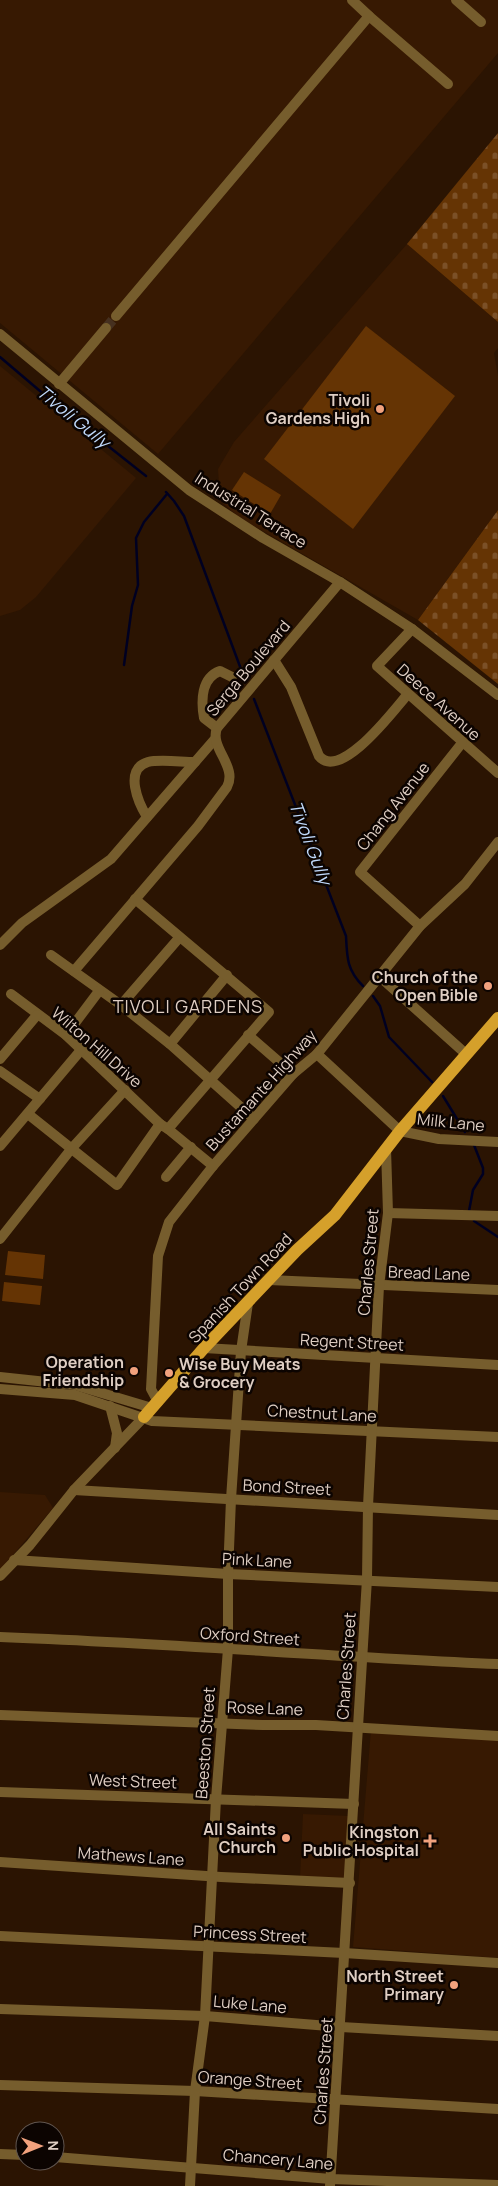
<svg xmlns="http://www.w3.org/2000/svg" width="498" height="2186" font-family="Manrope,sans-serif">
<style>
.built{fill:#371902}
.cemetery{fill:url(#cemetery-stones)}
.pitch{fill:#653404}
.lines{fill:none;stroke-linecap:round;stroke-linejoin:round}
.stream{stroke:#000021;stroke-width:2.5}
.minor-tunnel{stroke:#46301f;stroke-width:10;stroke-dasharray:10 5;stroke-linecap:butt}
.minor{stroke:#765d2d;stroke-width:10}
.major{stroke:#d5a02b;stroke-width:12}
.poi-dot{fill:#f1a17d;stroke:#0c0401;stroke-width:2}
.labels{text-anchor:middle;stroke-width:5;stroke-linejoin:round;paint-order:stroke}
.poi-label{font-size:16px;font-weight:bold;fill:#dfcec3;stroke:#0c0401;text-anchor:end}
.street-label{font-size:16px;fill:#dfcec3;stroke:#0c0401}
.water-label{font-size:18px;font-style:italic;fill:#c0d9fb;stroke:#0c0401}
.neighbourhood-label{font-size:18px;letter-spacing:1px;fill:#dfcec3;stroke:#0c0401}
</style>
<defs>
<pattern id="cemetery-stones" width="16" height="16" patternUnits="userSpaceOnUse" patternTransform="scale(1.25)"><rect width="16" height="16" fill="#653404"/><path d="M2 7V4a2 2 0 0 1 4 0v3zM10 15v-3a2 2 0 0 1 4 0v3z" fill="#7b5027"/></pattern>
</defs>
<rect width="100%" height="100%" fill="#2b1402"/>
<g class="built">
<path d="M0,0H498V53L158,454L0,323Z"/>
<path d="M407,244L498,322V348L494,353L498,376V510L418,620L240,518L220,501L218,469L234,442Z"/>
<path d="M0,366L136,478L36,597L20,610L0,616Z"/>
<path d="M0,1492L45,1495L53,1508L0,1570Z"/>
<path d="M371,1730L498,1735V1958L353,1947Z"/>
<path d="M303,1814L349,1816L346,1880L300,1878Z"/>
</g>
<g class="cemetery">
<path d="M498,133V322L407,244Z"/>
<path d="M498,510V684L418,620Z"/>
</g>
<g class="pitch">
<path d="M366,326L455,396L353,529L264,459Z"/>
<path d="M244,472L281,495L270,514L232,490Z"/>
<path d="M8,1251L45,1255L43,1279L5,1275Z"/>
<path d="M4,1282L42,1286L40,1305L2,1301Z"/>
</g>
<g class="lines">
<g class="stream">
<path d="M0,357L60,408L146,476"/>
<path d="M166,492L174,501L184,516L245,680"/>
<path d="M124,665L132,606L138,585L136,538L144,522L167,494"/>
<path d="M254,699L346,936C347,958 347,970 363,986"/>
<path d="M373,996L380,1006L389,1037L432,1082"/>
<path d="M443,1096L465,1132"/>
<path d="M469,1211L473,1190L483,1174V1168L474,1145"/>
<path d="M474,1221L498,1237"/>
</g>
<path class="minor-tunnel" d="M106,328L116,316"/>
<g class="minor">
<path d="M456,0L481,22"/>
<path d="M369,16L448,84"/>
<path d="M116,316L369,16L352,0"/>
<path d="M0,334L189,490L263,538L340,582L412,629L498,695"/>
<path d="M59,384L106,328"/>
<path d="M412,629L377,666L498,773"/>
<path d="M274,660L291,687L319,756C340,782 394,710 407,695"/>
<path d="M217,728L204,718C201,701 201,678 220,671L232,677"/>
<path d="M147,817C139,804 123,769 148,762C159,759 182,762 195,762"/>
<path d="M420,926L360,872L462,743"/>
<path d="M0,945L22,923L111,859L215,739"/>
<path d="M51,955L121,1005L170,1044L254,1119"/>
<path d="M74,971L198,826L227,787C238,766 209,748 217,728L340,582"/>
<path d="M379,976L466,1054"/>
<path d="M11,994L66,1035L160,1124"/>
<path d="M121,1005L179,938"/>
<path d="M66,1035L99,991"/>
<path d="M248,1035L293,1074"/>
<path d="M170,1044L227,975"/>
<path d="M317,1054L400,1131L439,1139L498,1142"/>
<path d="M0,1059L37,1015"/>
<path d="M0,1071L40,1099"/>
<path d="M28,1114L117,1185L160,1124L168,1129L269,1012L135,899"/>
<path d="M168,1129L213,1166"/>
<path d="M0,1146L81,1050"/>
<path d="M166,1177L191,1147"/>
<path d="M388,1213L498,1216"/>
<path d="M0,1239L72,1148L125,1090"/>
<path d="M269,1280L498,1290"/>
<path d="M204,1348L498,1365"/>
<path d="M0,1377L75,1385L152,1408"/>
<path d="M0,1389L75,1395L152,1421L498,1437"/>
<path d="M158,1402L151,1389L158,1256L169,1222L213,1166L293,1074L317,1054L420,926L465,884L498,842"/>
<path d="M110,1406L117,1433L115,1448"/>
<path d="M74,1490L498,1515"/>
<path d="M14,1560L228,1574L498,1587"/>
<path d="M0,1576L30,1545L74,1490L144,1417"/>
<path d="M0,1637C166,1643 332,1657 498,1664"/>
<path d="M0,1715L263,1725H316L498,1736"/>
<path d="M0,1792L354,1804"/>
<path d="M0,1862L221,1877L350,1883"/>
<path d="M0,1936L344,1953L498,1963"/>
<path d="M0,2009L205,2016L341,2027L498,2036"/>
<path d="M0,2085L195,2091L498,2109"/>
<path d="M0,2154L25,2155"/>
<path d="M55,2157L331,2179L498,2185"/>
<path d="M190,2186L195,2091L205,2016L216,1799L228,1649V1574L231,1499L241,1351L248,1303"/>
<path d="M330,2186L367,1579L368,1506L379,1286L388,1213L386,1149"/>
</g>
<path class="major" d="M144,1417L204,1348L297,1250L335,1215L400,1131L498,1018"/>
</g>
<g class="poi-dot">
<circle cx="380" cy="409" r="5"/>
<circle cx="488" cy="986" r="5"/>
<circle cx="134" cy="1371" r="5"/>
<circle cx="169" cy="1373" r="5"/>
<circle cx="286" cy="1838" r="5"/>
<path d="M427.5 1833.5h5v5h5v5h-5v5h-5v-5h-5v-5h5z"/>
<circle cx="454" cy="1985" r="5"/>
</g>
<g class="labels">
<g class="poi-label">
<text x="370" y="406">Tivoli<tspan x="370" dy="18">Gardens High</tspan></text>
<text x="478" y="983">Church of the<tspan x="478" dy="18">Open Bible</tspan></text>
<text x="124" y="1368">Operation<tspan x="124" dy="18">Friendship</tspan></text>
<text x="179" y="1370" text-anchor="start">Wise Buy Meats<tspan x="179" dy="18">&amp; Grocery</tspan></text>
<text x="276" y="1835">All Saints<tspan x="276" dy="18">Church</tspan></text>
<text x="419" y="1838">Kingston<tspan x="419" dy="18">Public Hospital</tspan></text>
<text x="444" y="1982">North Street<tspan x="444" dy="18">Primary</tspan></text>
</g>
<g class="street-label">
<text transform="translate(251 510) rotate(32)" y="6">Industrial Terrace</text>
<text transform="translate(248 668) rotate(-50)" y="6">Serga Boulevard</text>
<text transform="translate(439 702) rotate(42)" y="6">Deece Avenue</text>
<text transform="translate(393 806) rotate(-52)" y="6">Chang Avenue</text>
<text transform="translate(97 1047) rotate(41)" y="6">Wilton Hill Drive</text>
<text transform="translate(261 1090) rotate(-48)" y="6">Bustamante Highway</text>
<text transform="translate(451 1122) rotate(6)" y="6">Milk Lane</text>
<text transform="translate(368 1262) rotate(-85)" y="6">Charles Street</text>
<text transform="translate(429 1273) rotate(2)" y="6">Bread Lane</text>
<text transform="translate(240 1288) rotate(-47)" y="6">Spanish Town Road</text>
<text transform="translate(352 1342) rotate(3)" y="6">Regent Street</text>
<text transform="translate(322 1413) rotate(3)" y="6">Chestnut Lane</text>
<text transform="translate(287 1487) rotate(3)" y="6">Bond Street</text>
<text transform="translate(257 1560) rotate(3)" y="6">Pink Lane</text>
<text transform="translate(250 1636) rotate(4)" y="6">Oxford Street</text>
<text transform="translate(346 1666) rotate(-86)" y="6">Charles Street</text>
<text transform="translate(265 1708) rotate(2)" y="6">Rose Lane</text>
<text transform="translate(205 1743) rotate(-86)" y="6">Beeston Street</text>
<text transform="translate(133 1781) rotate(2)" y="6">West Street</text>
<text transform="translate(131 1856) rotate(4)" y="6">Mathews Lane</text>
<text transform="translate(250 1934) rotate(3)" y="6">Princess Street</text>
<text transform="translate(250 2004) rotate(5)" y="6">Luke Lane</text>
<text transform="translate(323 2071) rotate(-86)" y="6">Charles Street</text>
<text transform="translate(250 2080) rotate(4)" y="6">Orange Street</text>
<text transform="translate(278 2159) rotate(5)" y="6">Chancery Lane</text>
</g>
<g class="water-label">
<text transform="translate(73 417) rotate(39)" y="6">Tivoli Gully</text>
<text transform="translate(310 843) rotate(69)" y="6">Tivoli Gully</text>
</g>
<g class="neighbourhood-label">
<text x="188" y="1013">TIVOLI GARDENS</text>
</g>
</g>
<g transform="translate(40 2146) rotate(89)"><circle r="24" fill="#0c0401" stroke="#60554f"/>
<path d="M0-4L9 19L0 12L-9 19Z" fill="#f1a17d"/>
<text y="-8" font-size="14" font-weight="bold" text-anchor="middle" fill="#dfcec3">N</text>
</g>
</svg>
